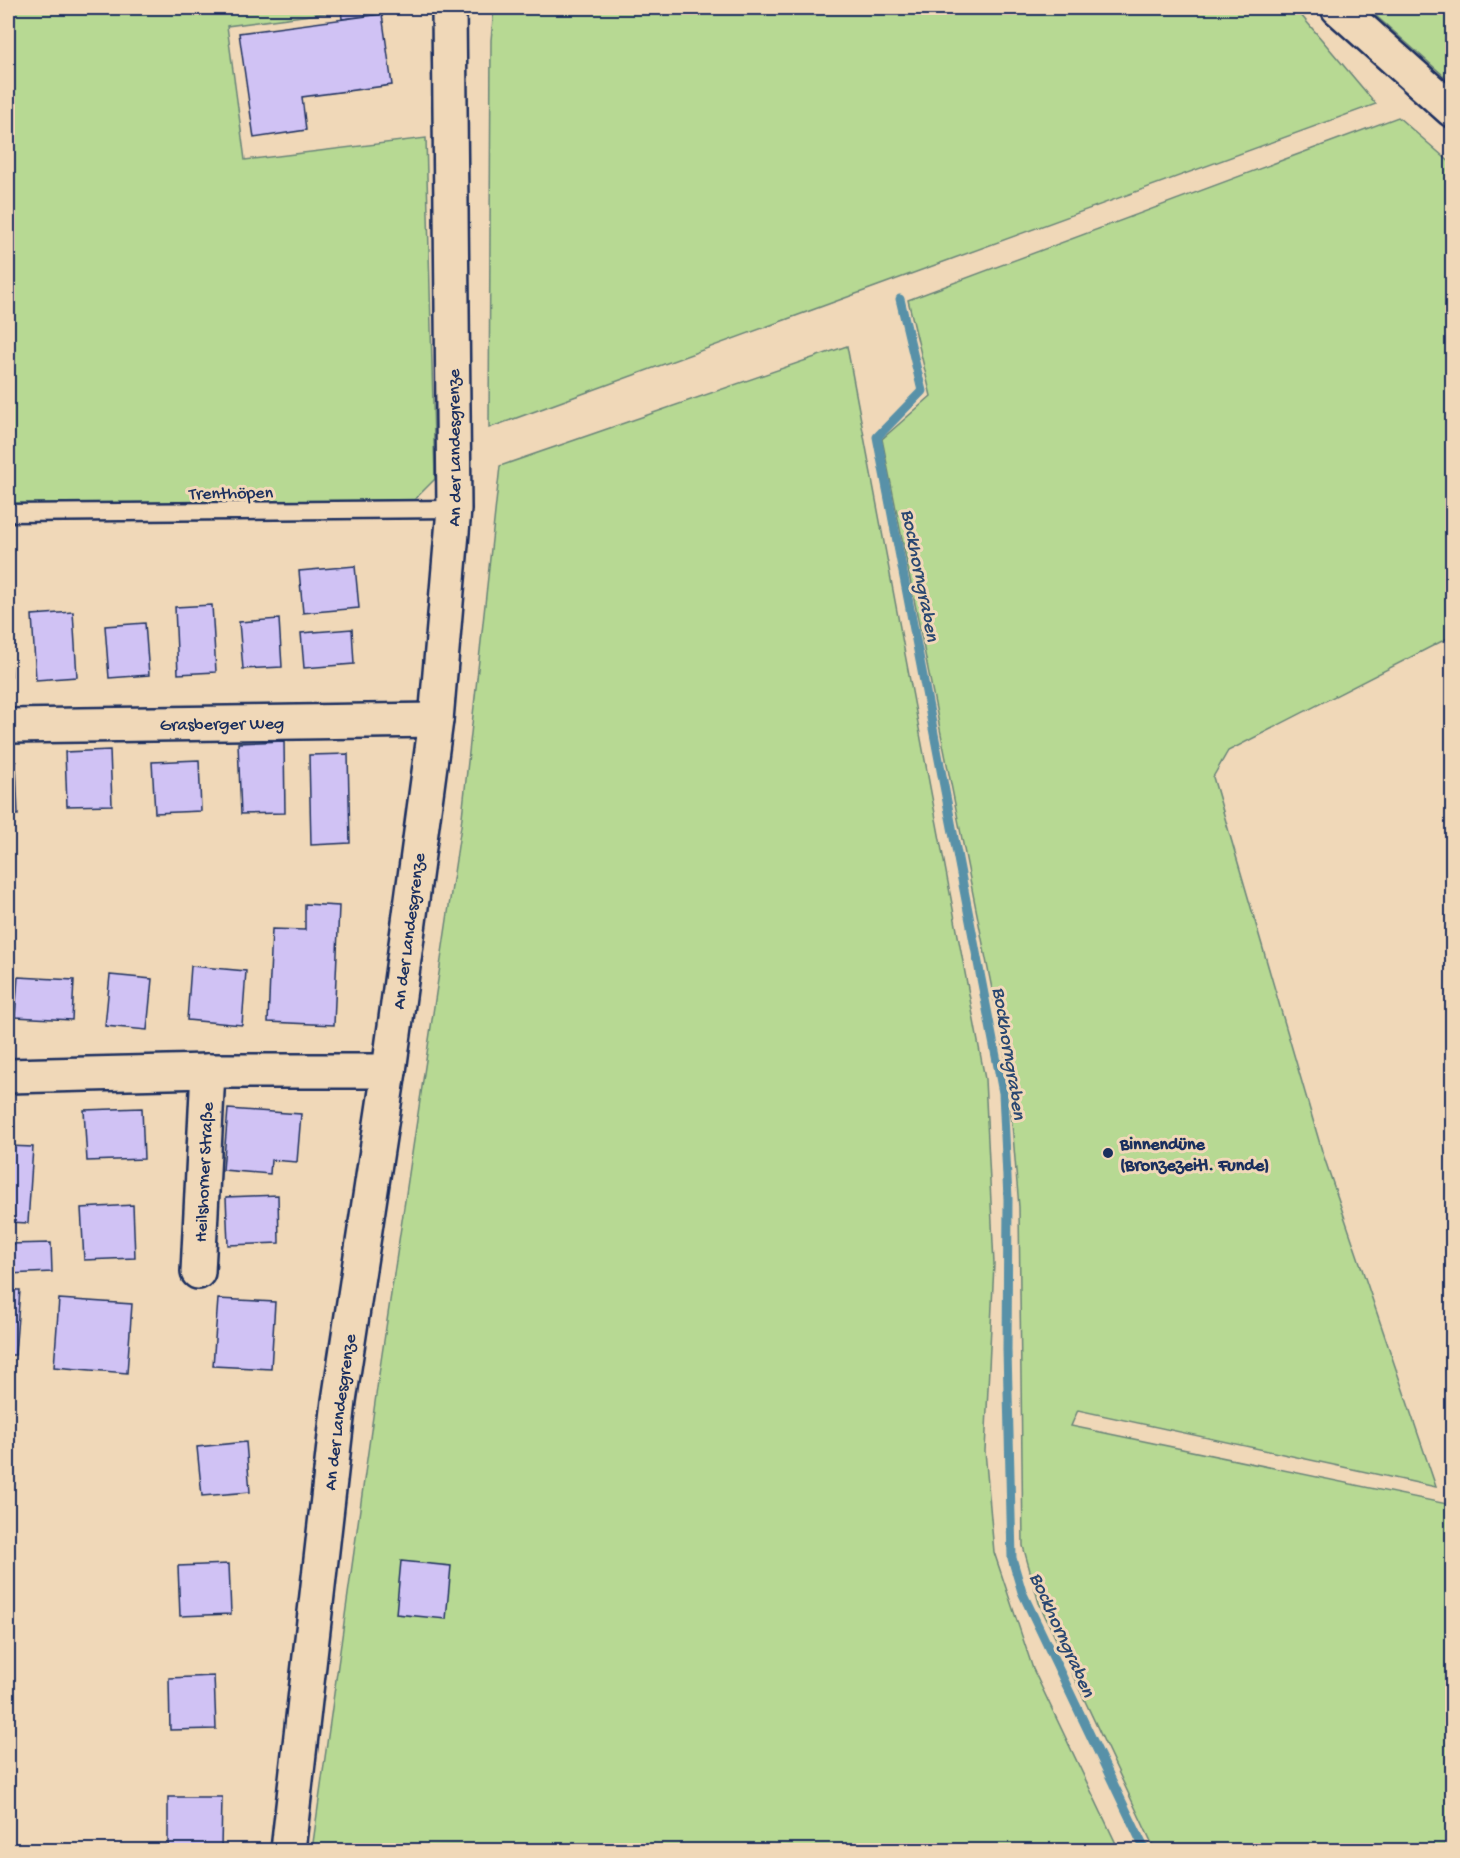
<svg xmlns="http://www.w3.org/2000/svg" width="1460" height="1858" font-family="'Gochi Hand',sans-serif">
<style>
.green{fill:#b7d993;stroke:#698478;stroke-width:1.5}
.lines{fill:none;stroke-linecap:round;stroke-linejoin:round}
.stream{stroke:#5891a8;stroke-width:9}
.building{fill:#d0c2f4;stroke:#1b2f5e;stroke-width:1.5}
.service-casing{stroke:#1b2f5e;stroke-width:21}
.minor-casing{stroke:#1b2f5e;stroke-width:38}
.service{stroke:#f0d8b8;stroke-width:16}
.minor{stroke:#f0d8b8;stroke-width:33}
.poi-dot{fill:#1b2f5e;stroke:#f0d8b8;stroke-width:2}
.labels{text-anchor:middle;stroke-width:6;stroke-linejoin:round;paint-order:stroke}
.street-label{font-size:18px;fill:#1b2f5e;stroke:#f0d8b8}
.poi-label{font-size:18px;font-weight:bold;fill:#1b2f5e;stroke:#f0d8b8;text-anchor:start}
.water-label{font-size:20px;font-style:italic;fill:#2a4771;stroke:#f0d8b8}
</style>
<rect width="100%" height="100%" fill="#f0d8b8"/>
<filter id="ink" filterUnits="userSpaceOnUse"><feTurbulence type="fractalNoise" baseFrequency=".0167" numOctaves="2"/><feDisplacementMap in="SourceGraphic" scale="12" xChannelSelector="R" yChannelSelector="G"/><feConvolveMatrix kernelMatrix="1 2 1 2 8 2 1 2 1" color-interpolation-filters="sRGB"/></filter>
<g filter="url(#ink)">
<g class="green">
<path d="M8,8H333V12L227,26L245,160L426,138L435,479L414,500L8,505Z"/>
<path d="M494,8H1295L1376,104L489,428L491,40Z"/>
<path d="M1367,8H1452V83Z"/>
<path d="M1398,117L1452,164V636L1228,751L1213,777L1322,1151L1436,1487L1078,1410L1071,1426L1452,1505V1850H1155L1039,1603L1023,1546L1019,1207L1007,1064L882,439L931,396L908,300Z"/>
<path d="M847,346L985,1079L994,1264L985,1451L994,1552L1033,1669L1119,1850H312L378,1381L461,826L500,466Z"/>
</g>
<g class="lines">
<path class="stream" d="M900,299L922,391L877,437L1003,1093L1008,1199L1007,1350L1012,1558L1022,1592L1145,1850"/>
</g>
<g class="building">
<path d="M341,8H381L382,14L342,19Z"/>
<path d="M382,14L392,85L302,97L306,130L254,138L239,33Z"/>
<path d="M355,566L359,608L303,613L299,571Z"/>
<path d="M212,605L216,672L178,674L175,607Z"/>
<path d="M73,612L77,677L36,680L32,615Z"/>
<path d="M279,619L282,667L243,669L239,622Z"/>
<path d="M8,622L11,676H8Z"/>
<path d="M145,623L149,675L109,678L105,626Z"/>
<path d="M352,629L354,664L304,668L301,633Z"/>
<path d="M284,741L285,813L241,814L238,743Z"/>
<path d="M110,750L112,805L67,806L65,752Z"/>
<path d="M348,754L350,843L311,845L309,755Z"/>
<path d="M199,760L201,811L155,813L152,762Z"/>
<path d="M16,762L18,815H8V763Z"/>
<path d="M305,904L339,906L334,1025L268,1022L272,929L305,930Z"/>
<path d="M191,966L246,971L242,1025L187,1020Z"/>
<path d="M110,975L152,979L147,1030L105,1026Z"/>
<path d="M18,977L74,980L72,1020L15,1017Z"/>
<path d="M142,1108L144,1159L87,1161L84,1110Z"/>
<path d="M228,1109L301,1114L297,1162L271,1160L270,1174L223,1170Z"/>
<path d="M8,1146L33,1147L28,1223L8,1222Z"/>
<path d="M278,1195L279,1243L228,1245L226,1197Z"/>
<path d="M133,1205L135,1258L84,1260L81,1208Z"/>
<path d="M51,1243L52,1272L8,1274V1244Z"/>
<path d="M8,1290H20L15,1355H8Z"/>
<path d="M59,1299L132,1304L127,1373L54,1367Z"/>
<path d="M218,1299L275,1302L271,1369L213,1366Z"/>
<path d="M246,1442L250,1492L202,1496L197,1447Z"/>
<path d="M401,1561L451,1566L446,1619L396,1614Z"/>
<path d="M229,1564L231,1614L180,1616L178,1566Z"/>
<path d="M214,1676L216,1729L170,1730L169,1678Z"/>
<path d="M168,1797H222L221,1849L168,1848Z"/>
</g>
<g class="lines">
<defs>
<path id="service" d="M8,513L454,509"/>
<g id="minor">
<path d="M1338,8L1452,110"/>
<path id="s1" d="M8,726L436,720"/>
<path d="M8,1076L208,1071H389"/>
<path id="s2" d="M198,1272L208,1071"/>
<path id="s3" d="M288,1850L339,1401L389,1071L436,720L454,509L449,8"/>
</g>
</defs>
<use href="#service" class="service-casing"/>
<use href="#minor" class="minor-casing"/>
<use href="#service" class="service"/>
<use href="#minor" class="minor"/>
</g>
</g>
<circle class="poi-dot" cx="1108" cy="1153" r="6"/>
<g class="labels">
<g class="street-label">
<text dy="6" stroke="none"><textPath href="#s3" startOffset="1413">An der Landesgrenze</textPath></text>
<text transform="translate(231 492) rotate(-1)" y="6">Trenthöpen</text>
<text dy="6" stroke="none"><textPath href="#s1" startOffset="214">Grasberger Weg</textPath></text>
<text dy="6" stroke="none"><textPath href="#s3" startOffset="927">An der Landesgrenze</textPath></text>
<text dy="6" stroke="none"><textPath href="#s2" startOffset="100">Heilshorner Straße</textPath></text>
<text dy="6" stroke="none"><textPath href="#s3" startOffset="441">An der Landesgrenze</textPath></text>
</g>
<g class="poi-label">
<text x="1120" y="1149">Binnendüne<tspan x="1120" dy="21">(Bronzezeitl. Funde)</tspan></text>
</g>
<g class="water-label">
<text transform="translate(922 575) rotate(79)" y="7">Bockhorngraben</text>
<text transform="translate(1011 1053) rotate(81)" y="7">Bockhorngraben</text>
<text transform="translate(1064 1634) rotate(66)" y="7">Bockhorngraben</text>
</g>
</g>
<rect width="1460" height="1858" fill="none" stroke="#f0d8b8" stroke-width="30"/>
<rect x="15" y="15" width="1430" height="1828" fill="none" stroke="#1b2f5e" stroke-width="2" filter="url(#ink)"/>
</svg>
